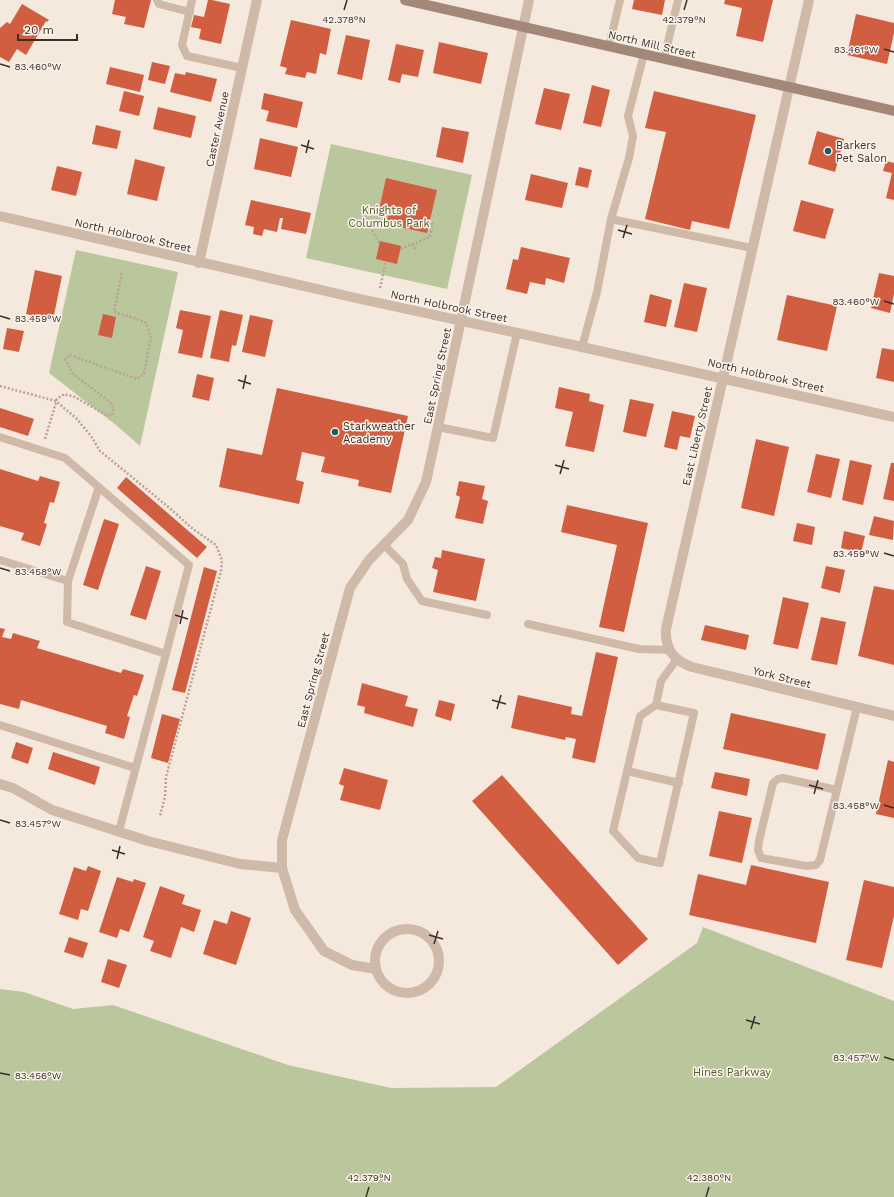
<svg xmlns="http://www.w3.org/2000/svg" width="894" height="1197" font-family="'Work Sans',sans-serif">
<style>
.green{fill:#bac69c}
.building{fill:#d15e40}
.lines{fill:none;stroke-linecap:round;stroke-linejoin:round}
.path{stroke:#bba292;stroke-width:2.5;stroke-dasharray:2 2;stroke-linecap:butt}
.lane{stroke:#cfb9a8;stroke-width:8}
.street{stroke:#cfb9a8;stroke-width:10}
.secondary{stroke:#a38779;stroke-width:10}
.ticks{fill:none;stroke:#3b2e29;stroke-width:1.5}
.poi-dot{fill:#1a5f62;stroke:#fcf4ec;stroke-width:1.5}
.labels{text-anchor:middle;stroke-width:3;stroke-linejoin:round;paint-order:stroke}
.street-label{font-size:11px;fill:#3b2e29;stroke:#fcf4ec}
.poi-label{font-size:11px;fill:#3b2e29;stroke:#fcf4ec;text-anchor:start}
.park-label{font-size:11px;fill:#4c5c2a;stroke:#fcf4ec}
.ticks-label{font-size:10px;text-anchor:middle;fill:#3b2e29;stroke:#fcf4ec;stroke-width:3;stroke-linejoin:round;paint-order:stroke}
</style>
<rect width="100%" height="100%" fill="#f5e9de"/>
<g class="green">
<path d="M331,144L472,175L447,289L306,258Z"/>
<path d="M76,250L178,272L140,446L116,425L49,373Z"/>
<path d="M703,927L894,1001V1197H0V989L24,992L73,1009L113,1005L288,1065L391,1088L496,1087L697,943Z"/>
</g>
<g class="building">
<path d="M115,0H151L144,28L124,24L126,17L112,14Z"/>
<path d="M208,0H212L230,4L221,44L199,39L201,29L191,27L194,15L204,17Z"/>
<path d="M634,0H665L662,15L632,9Z"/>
<path d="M725,0H773L763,42L736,36L742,8L724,4Z"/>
<path d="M22,4L49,20L47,22L46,21L26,55L17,49L9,62L0,57V28L7,22L10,24Z"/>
<path d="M856,14L894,23V33L887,64L847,55Z"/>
<path d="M291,20L331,29L326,55L320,53L316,74L307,72L305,78L285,74L287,68L280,66Z"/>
<path d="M346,35L370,40L362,80L337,74Z"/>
<path d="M439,42L488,53L481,84L433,73Z"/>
<path d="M396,44L424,50L418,77L402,74L400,83L388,80Z"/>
<path d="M152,62L170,66L165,84L148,80Z"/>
<path d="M110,67L144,75L140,92L106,84Z"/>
<path d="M186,72L217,79L211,102L170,92L175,73L185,75Z"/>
<path d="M592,85L610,90L601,127L583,123Z"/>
<path d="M544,88L570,94L561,130L535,124Z"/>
<path d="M124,91L144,96L139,116L119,111Z"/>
<path d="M654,91L756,115L729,229L692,221L690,230L645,219L666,132L645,128Z"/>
<path d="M264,93L303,102L297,128L266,121L269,111L261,109Z"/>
<path d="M158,107L196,116L191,138L153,129Z"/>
<path d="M96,125L121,131L117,149L92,144Z"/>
<path d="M442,127L469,132L463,163L436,157Z"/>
<path d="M817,131L844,139L835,172L808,164Z"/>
<path d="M260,138L298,147L291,177L254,169Z"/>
<path d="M135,159L165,167L157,201L127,194Z"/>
<path d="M886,161L894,163V200L886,198L892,173L883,171Z"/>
<path d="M57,166L82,172L76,196L51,190Z"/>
<path d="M579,167L592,170L588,188L575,185Z"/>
<path d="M531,174L568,183L562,208L525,200Z"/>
<path d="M386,178L437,190L427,233L386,224L389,212L379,210Z"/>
<path d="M251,200L311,213L306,234L281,229L283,218H280L277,232L264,229L262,236L253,234L254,227L245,225Z"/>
<path d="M801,200L834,209L825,239L793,231Z"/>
<path d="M380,241L401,246L397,264L376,259Z"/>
<path d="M521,247L570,258L564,283L546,278L545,285L530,282L527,294L506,289L513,259L518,260Z"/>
<path d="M35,270L62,276L53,320L26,314Z"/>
<path d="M879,273L894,276V294L890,313L871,308Z"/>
<path d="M684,283L707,288L697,332L674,327Z"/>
<path d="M650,294L672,300L666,327L644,322Z"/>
<path d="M787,295L837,306L827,351L777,340Z"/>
<path d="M180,310L211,316L202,358L178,353L183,330L176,328Z"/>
<path d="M220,310L243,315L236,346L232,345L229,362L210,358Z"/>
<path d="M103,314L116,317L112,338L98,335Z"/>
<path d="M250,315L273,320L265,357L242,352Z"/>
<path d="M7,328L24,331L19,352L3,349Z"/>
<path d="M882,348L894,350V382L876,378Z"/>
<path d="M197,374L214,378L209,401L192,397Z"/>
<path d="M559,387L590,394L589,401L604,405L594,452L565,446L573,412L555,408Z"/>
<path d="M277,388L408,416L391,493L358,486L359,480L321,472L325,457L302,452L296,480L304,482L299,504L219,487L227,448L262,455Z"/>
<path d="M630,399L654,404L646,437L623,432Z"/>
<path d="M0,408L34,419L28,436L0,427Z"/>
<path d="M672,411L695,416L690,438L680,436L677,450L664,447Z"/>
<path d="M756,439L789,447L774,516L741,508Z"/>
<path d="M816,454L840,459L831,498L807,492Z"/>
<path d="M850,460L872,465L863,505L842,500Z"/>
<path d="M891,463H894V501L883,499Z"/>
<path d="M0,469L38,481L40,476L60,482L54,503L50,502L44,523L47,524L40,546L21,540L24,533L0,526Z"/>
<path d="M126,477L207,547L197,558L117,488Z"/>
<path d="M459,481L485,486L482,499L488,501L483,524L455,518L460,497L456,495Z"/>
<path d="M567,505L648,523L624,632L599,627L617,545L561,532Z"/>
<path d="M874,516L894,521L893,540L869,535Z"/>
<path d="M104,519L119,524L98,590L83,585Z"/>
<path d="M797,523L815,527L812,545L793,541Z"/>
<path d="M844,531L865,536L861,553L841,548Z"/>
<path d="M442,550L485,559L476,601L433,592L438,570L432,568L435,557L441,558Z"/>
<path d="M146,566L161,571L146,620L130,615Z"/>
<path d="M826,566L845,570L840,593L821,588Z"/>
<path d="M204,567L217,571L185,693L172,690Z"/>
<path d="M874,586L894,590V665L858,656Z"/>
<path d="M783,597L809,603L798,649L773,644Z"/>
<path d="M821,617L846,622L837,665L811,660Z"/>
<path d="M705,625L749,635L746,650L701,640Z"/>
<path d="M0,628L5,629L2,637L11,639L13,633L40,641L37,648L121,673L123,669L144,675L137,696L134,695L127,716L130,717L124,739L105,733L107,726L21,700L19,709L0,704Z"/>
<path d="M596,652L618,657L595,763L572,758L576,739L566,737L565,740L511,728L518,695L572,707L571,714L582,716Z"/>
<path d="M362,683L408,696L405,706L418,709L413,727L364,713L365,707L357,705Z"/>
<path d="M439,700L455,704L451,721L435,716Z"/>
<path d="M731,713L826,734L818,770L723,749Z"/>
<path d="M162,714L180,719L168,763L151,758Z"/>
<path d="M16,742L33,748L28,764L11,758Z"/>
<path d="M53,752L100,767L95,785L48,769Z"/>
<path d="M888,760L894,762V818L876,814Z"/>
<path d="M344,768L388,780L380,810L340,800L344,786L339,784Z"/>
<path d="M715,772L750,779L747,796L711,788Z"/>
<path d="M502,775L648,939L618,965L472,801Z"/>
<path d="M719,811L752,818L742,863L709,856Z"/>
<path d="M751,865L829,882L816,943L689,915L698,874L746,885Z"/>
<path d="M88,866L101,871L88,911L81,909L78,920L59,914L74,867L86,871Z"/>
<path d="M117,877L133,882L134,879L146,883L129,932L120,929L117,938L99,932Z"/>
<path d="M864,880L894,887V916L882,968L846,960Z"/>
<path d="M160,886L185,895L182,904L201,910L194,932L181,927L171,958L150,951L154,941L143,937Z"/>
<path d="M231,911L251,918L236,965L203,954L214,920L227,924Z"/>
<path d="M69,937L88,943L83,958L64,952Z"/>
<path d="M108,959L127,965L119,988L101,982Z"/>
</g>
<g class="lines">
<g class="path">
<path d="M366,220L380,244"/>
<path d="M412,244L416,250"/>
<path d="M401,249L430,237L433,221"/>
<path d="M380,288L386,262"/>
<path d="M0,386L56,401L64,408L76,418L91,436L100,451L166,505L193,529L216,545L222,560L221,571L166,777L165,797L160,816"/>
<path d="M45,439L57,399L64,394L75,397L106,415H112L114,408L110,402L73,374L65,359L70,355L137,379L144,374L151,337L146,323L135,318L114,312L122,271"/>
</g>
<g class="lane">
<path d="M157,0L159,4L190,12"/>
<path d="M192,0L182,45L187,56L242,68"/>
<path d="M609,46L620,0"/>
<path d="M664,59L678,0"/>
<path d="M611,219L752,248"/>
<path d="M582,347L597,292L611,219L629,158L633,136L628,116L644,54"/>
<path d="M438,427L493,438L517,333"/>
<path d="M0,437L65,458L189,565L166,654L67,622L68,581L0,560"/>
<path d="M384,545L403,564L407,579L422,601L487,615"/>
<path d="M68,581L99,487"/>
<path d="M528,624L639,649L670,650"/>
<path d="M656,705L694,713L660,863L638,858L613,831L640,716L656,705L661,681L677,659"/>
<path d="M0,725L135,768"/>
<path d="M627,771L679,783"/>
<path d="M837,790L783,778L778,779L773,783L759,841L758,850L761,858L806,866L816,865L820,860L857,707"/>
<path d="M119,831L166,654"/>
</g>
<g class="street">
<path d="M809,0L666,629C665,649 673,660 692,667L894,716"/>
<path d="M0,216L356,298L582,347L894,417"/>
<path d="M199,263L257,0"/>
<path d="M0,784L13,788L52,810L148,841L240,864L282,868"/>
<circle cx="407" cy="961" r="32"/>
<path d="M376,969L352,965L324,951L295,910L282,868V840L350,588L369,560L408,520L426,482L461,320L529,0"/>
</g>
<path class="secondary" d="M405,0L789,87L894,111"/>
</g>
<path class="ticks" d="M344,10L347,0M684,10L687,0M884,49L894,52M0,64L10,67M301,145L314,149M306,153L309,140M618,230L632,234M623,238L627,225M884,301L894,304M0,316L10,319M238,380L251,384M243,389L246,375M555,465L569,469M560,474L564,460M884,553L894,556M0,568L10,571M175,615L188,619M180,624L183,610M492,700L506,704M497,709L501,695M809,785L823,789M814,794L818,780M884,805L894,808M0,820L10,823M112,850L125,854M117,859L120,846M429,935L443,939M434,944L438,931M746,1020L760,1024M751,1029L755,1016M884,1057L894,1060M0,1073L10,1075M366,1197L369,1187M706,1197L709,1187"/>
<g class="poi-dot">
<circle cx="828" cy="151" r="4"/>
<circle cx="335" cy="432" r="4"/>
</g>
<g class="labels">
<g class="street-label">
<text transform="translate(652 44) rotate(13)" y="4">North Mill Street</text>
<text transform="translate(217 129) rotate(-78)" y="4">Caster Avenue</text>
<text transform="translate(133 235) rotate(13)" y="4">North Holbrook Street</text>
<text transform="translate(449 306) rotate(12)" y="4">North Holbrook Street</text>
<text transform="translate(766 375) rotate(13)" y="4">North Holbrook Street</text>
<text transform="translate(437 376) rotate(-78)" y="4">East Spring Street</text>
<text transform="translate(697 436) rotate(-77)" y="4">East Liberty Street</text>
<text transform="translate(782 677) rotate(14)" y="4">York Street</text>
<text transform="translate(313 680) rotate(-75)" y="4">East Spring Street</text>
</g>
<g class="poi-label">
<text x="836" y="149">Barkers<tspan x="836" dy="13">Pet Salon</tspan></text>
<text x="343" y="430">Starkweather<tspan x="343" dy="13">Academy</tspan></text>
</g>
<g class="park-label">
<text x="389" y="214">Knights of<tspan x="389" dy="13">Columbus Park</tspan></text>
<text x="732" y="1076">Hines Parkway</text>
</g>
</g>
<g class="ticks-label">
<text x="344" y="23">42.378°N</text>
<text x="684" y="23">42.379°N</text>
<text x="856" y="53">83.461°W</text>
<text x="38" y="70">83.460°W</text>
<text x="856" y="305">83.460°W</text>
<text x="38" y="322">83.459°W</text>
<text x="856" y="557">83.459°W</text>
<text x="38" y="575">83.458°W</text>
<text x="856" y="809">83.458°W</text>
<text x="38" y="827">83.457°W</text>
<text x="856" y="1061">83.457°W</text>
<text x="38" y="1079">83.456°W</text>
<text x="369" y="1181">42.379°N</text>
<text x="709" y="1181">42.380°N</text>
</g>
<path d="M18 34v6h59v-6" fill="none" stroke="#3b2e29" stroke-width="2"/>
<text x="24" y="34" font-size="12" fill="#3b2e29" stroke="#fcf4ec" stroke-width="3" paint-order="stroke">20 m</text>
</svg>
